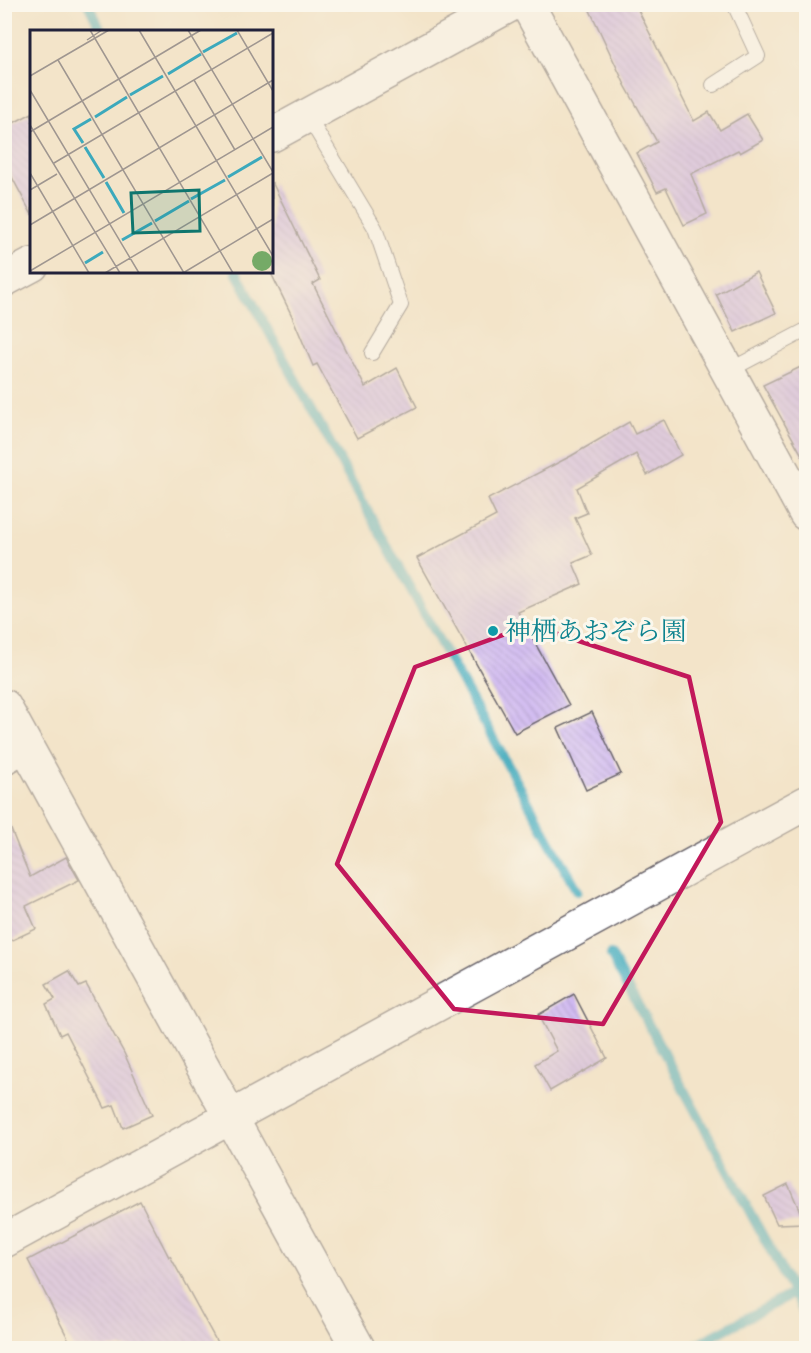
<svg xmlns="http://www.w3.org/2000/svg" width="811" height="1353" font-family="'IM FELL Double Pica','Noto Serif JP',serif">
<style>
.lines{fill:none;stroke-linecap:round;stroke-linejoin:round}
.stream{stroke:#3ca9bc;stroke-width:10}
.building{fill:url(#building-back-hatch)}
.service-casing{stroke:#6b666d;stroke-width:16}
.minor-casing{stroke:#6b666d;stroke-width:32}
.tertiary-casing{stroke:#6b666d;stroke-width:36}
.service{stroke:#fff;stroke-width:14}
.minor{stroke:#fff;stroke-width:28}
.tertiary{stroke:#fff;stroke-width:33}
.marked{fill:none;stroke:#c2185b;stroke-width:4.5;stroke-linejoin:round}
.culture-dot{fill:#0f9aa8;stroke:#fbf7ec;stroke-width:2}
.labels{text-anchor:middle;stroke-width:6;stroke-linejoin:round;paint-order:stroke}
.culture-label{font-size:26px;fill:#0d838f;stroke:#fbf7ec;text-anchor:start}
.inset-river{fill:none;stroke:#3ca9bc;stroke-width:3}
.inset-road{fill:none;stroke:#9f9690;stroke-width:1.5}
.view{fill:#0f766e;fill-opacity:0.15;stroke:#0f766e;stroke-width:3}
.inset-edge{fill:none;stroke:#22223b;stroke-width:3}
</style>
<defs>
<pattern id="building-back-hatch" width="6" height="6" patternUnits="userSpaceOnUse" patternTransform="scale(1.5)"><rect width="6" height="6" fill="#c8adf3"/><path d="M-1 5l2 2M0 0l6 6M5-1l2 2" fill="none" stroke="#a28cc6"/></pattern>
</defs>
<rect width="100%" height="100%" fill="#fbf7ec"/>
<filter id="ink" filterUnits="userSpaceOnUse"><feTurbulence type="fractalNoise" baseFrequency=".0167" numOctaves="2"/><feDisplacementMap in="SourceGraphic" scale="12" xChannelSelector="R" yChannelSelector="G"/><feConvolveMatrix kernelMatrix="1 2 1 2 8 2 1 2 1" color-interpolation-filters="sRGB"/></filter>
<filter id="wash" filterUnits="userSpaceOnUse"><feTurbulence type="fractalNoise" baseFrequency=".008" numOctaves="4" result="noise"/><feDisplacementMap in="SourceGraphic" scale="24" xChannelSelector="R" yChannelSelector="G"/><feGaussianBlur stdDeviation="1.35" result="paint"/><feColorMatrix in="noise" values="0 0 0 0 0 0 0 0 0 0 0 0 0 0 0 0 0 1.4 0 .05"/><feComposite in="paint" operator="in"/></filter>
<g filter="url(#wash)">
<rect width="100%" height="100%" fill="#f3e4c9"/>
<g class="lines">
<g class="stream">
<path d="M88,4L102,32"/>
<path d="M236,272L577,891"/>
<path d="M611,955L806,1316"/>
<path d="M690,1348L794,1293"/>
</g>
</g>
<g id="blocks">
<g class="building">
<path d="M587,4H635L694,121L709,112L720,130L747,114L763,140L740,153L738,150L691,174L707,214L684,225L666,188L657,192L637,153L657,142L625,85Z"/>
<path d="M32,113V215L4,162V128Z"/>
<path d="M272,182L320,280L313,284L365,387L397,368L417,407L357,438L317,364L313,366L292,316L272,275Z"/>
<path d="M756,272L776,313L735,332L716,294Z"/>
<path d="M807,364V464L763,385Z"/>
<path d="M664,420L681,455L647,475L636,454L577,488L587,513L575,518L592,555L573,563L582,584L518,612L569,705L515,733L417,558L496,516L488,499L571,456L629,422L635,434Z"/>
<path d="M592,712L621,774L586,790L558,728Z"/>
<path d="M4,817H6L30,877L66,857L79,880L26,906L36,929L4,944Z"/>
<path d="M69,971L79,987L86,984L124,1053L152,1115L123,1128L114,1105L105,1108L66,1032L60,1035L46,1004L55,999L46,984Z"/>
<path d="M574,994L607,1058L550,1091L535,1064L557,1051L538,1015Z"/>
<path d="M788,1184L805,1223L777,1224L764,1196Z"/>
<path d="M140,1201L169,1257L170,1256L220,1348H73L28,1260Z"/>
</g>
</g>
</g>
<g filter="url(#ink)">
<use href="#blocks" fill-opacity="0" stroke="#6b666d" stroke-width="1.5"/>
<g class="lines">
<defs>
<g id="service">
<path d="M713,85L758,56L734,4"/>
<path d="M307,115L375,228L401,305L372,353"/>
<path d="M728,371L806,330"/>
</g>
<path id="minor" d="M4,760L27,747"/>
<g id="tertiary">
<path d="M527,4L806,514"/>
<path d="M272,135L512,4"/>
<path d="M4,280L32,265"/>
<path d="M4,706L358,1348"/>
<path d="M4,1241L806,803"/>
</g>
</defs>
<use href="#service" class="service-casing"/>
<use href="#minor" class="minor-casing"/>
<use href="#tertiary" class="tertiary-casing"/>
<use href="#service" class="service"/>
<use href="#minor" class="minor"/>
<use href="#tertiary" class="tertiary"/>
</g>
</g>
<path d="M0 0H811V1353H0ZM530,625L689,677L721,822L603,1024L454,1009L337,864L415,667Z" fill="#f3e4c9" fill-opacity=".55" fill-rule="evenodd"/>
<path class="marked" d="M530,625L689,677L721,822L603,1024L454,1009L337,864L415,667Z"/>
<circle class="culture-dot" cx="493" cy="631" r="6"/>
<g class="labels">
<g class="culture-label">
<text x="505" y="640">神栖あおぞら園</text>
</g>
</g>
<g transform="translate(30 30)">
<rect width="243" height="243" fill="#f3e4c9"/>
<path d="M222 231a10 10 0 1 1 20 0a10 10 0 1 1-20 0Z" fill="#75aa67"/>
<path class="inset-river" d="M173,22L207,3M138,44L171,24M100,65L133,46M65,87L97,67M53,113L44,99L61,89M55,117L74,148M198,147L232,127M76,152L94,183M161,169L195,150M125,191L159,171M92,210L122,193M55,233L73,222"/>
<path class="inset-road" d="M60,0L203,243M109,0L243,226M158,0L243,142M207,0L243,61M57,10L72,0M28,30L154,243M0,46L79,0M164,50L205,120M0,60L109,243M0,95L90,243M0,102L171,0M24,133L243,3M0,143L59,243M0,160L27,144M0,195L243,50M0,241L243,97M75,243L243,143M153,243L243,189"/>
<path class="view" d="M169,160L170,201L103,203L101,163Z"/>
<rect width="243" height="243" class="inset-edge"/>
</g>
<rect width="811" height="1353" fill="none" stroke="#fbf7ec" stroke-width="24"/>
</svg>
